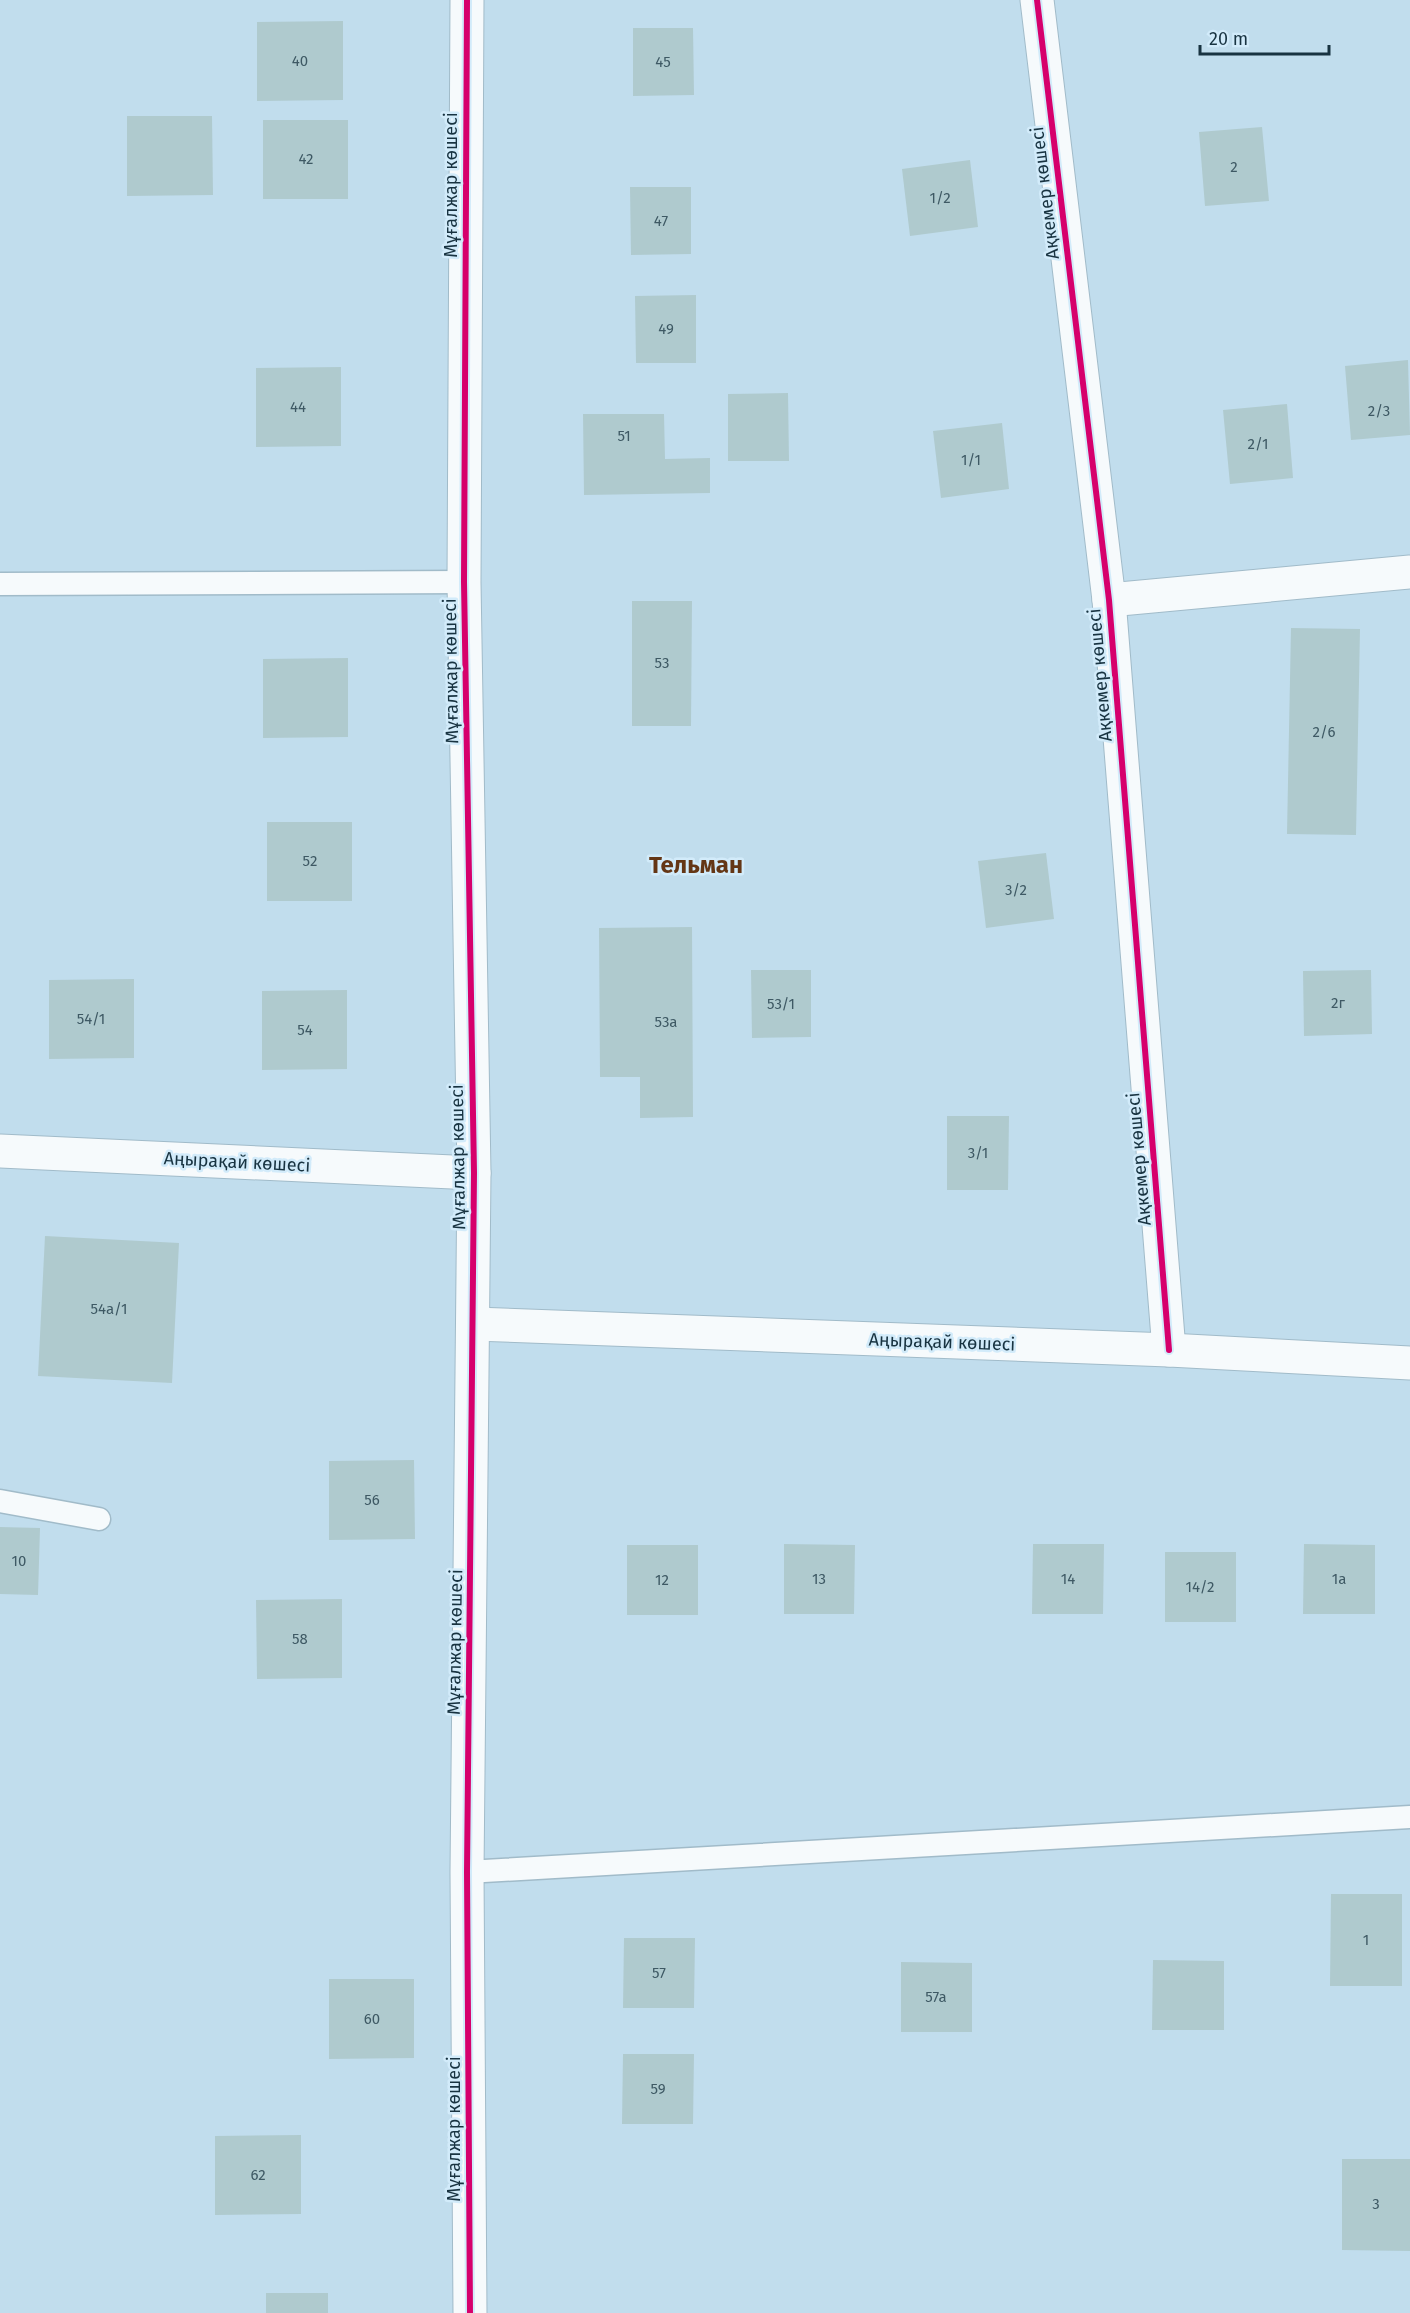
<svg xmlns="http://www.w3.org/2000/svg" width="1410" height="2313" font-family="'Fira Sans',sans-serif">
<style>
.building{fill:#afcace}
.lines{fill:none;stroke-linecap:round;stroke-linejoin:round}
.service-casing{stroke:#a1bbc9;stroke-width:25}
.minor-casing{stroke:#a1bbc9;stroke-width:35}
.tertiary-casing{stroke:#a1bbc9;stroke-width:35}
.service{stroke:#f6fafc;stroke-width:22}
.minor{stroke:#f6fafc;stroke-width:33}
.tertiary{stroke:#f6fafc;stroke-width:33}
.cycleway-casing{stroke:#d2ebfa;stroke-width:10}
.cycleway{stroke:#d6006c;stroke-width:6}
.labels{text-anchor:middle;stroke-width:5;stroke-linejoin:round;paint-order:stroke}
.number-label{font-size:15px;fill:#3e5964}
.street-label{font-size:18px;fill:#183341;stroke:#d2ebfa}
.district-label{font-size:24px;font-weight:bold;fill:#643615;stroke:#d2ebfa}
</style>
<rect width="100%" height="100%" fill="#c1dded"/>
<g class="building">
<path d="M343,21V100L257,101V22Z"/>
<path d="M633,28H693L694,95L633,96Z"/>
<path d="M127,116H212L213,195L127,196Z"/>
<rect x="263" y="120" width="85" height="79"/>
<path d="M1262,127L1269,201L1205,206L1199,132Z"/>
<path d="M970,160L978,227L910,236L902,169Z"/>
<path d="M630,187H691V254L631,255Z"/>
<path d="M696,295V363H636L635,296Z"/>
<path d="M1408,360L1410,435L1351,440L1345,366Z"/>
<path d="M341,367V446L256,447V368Z"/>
<path d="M788,393L789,461H728V394Z"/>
<path d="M1287,404L1293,478L1230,484L1223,410Z"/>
<path d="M583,414H664L665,459L710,458V493L584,495Z"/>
<path d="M1002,423L1009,489L941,498L933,431Z"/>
<path d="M632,601H692L691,726H632Z"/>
<path d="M1291,628L1360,629L1356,835L1287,834Z"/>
<path d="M348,658V737L263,738V659Z"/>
<rect x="267" y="822" width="85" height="79"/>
<path d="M1046,853L1054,919L986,928L978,861Z"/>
<path d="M692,927L693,1117L640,1118V1077H600L599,928Z"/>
<path d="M751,970H811V1037L752,1038Z"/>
<path d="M1371,970L1372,1034L1304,1036L1303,971Z"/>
<path d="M134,979V1058L49,1059V980Z"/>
<path d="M347,990V1069L262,1070V991Z"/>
<path d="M947,1116H1009L1008,1190H947Z"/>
<path d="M45,1236L179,1243L172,1383L38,1376Z"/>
<path d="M414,1460L415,1539L329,1540V1461Z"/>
<path d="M0,1527L40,1528L38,1595L0,1594Z"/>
<path d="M784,1544L855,1545L854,1614H784Z"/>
<path d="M1033,1544H1104L1103,1614H1032Z"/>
<path d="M1304,1544L1375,1545V1614H1303Z"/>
<rect x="627" y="1545" width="71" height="70"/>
<rect x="1165" y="1552" width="71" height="70"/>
<path d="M342,1599V1678L257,1679L256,1600Z"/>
<path d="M1331,1894H1402V1986H1330Z"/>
<path d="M624,1938H695L694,2008H623Z"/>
<path d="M1153,1960L1224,1961V2030H1152Z"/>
<path d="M901,1962L972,1963V2032H901Z"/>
<path d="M329,1979H414V2058L329,2059Z"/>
<path d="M623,2054H694L693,2124H622Z"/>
<path d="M301,2135V2214L215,2215V2136Z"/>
<path d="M1342,2159H1410V2251L1342,2250Z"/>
<rect x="266" y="2293" width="62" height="20"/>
</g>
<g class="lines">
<defs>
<g id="service">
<path d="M0,584L464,582"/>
<path d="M0,1501L99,1519"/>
<path d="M467,1872L1410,1817"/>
</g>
<g id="minor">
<path d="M1037,0L1109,600L1169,1350"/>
<path d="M1109,600L1410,572"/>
<path d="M0,1151L474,1173"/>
<path d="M474,1324L1169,1350L1410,1363"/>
</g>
<path id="tertiary" d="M467,0L464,582L474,1173L467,1872L470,2313"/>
</defs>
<use href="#service" class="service-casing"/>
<use href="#minor" class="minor-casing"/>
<use href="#tertiary" class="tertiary-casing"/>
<use href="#service" class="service"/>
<use href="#minor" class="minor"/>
<use href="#tertiary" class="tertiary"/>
<defs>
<g id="cycleway">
<path d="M467,0L464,582L474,1173L467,1872L470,2313"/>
<path d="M1037,0L1109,600L1169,1350"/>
</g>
</defs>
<use href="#cycleway" class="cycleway-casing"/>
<use href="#cycleway" class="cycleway"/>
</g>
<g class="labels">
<g class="number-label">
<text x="300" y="66">40</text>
<text x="663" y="67">45</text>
<text x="306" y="164">42</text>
<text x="1234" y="172">2</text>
<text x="940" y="203">1/2</text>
<text x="661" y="226">47</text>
<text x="666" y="334">49</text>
<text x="298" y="412">44</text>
<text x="1379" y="416">2/3</text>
<text x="624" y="441">51</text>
<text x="1258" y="449">2/1</text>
<text x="971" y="465">1/1</text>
<text x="662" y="668">53</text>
<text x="1324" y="737">2/6</text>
<text x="310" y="866">52</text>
<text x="1016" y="895">3/2</text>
<text x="1338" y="1008">2г</text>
<text x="781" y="1009">53/1</text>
<text x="91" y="1024">54/1</text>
<text x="666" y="1027">53а</text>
<text x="305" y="1035">54</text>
<text x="978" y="1158">3/1</text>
<text x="109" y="1314">54а/1</text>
<text x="372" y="1505">56</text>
<text x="19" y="1566">10</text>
<text x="819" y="1584">13</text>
<text x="1068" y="1584">14</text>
<text x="1339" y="1584">1а</text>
<text x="662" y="1585">12</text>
<text x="1200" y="1592">14/2</text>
<text x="300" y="1644">58</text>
<text x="1366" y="1945">1</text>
<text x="659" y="1978">57</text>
<text x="936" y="2002">57а</text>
<text x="372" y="2024">60</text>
<text x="658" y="2094">59</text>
<text x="258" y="2180">62</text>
<text x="1376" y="2209">3</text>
</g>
<g class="street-label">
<text transform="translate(451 185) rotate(-90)" y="6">Мұғалжар көшесі</text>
<text transform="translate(1045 193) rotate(-97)" y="6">Ақкемер көшесі</text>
<text transform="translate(451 671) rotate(-91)" y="6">Мұғалжар көшесі</text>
<text transform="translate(1100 675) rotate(-95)" y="6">Ақкемер көшесі</text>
<text transform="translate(458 1157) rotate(-91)" y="6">Мұғалжар көшесі</text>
<text transform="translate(1139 1159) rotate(-95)" y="6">Ақкемер көшесі</text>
<text transform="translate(237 1162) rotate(3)" y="6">Аңырақай көшесі</text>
<text transform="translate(942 1342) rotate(2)" y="6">Аңырақай көшесі</text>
<text transform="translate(455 1642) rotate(-89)" y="6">Мұғалжар көшесі</text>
<text transform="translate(454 2129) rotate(-90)" y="6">Мұғалжар көшесі</text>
</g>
<g class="district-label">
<text x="696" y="873">Тельман</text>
</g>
</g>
<path d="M1200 45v9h129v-9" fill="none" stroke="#183341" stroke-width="3"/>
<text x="1209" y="45" font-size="18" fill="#183341" stroke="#d2ebfa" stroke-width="4.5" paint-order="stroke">20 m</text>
</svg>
